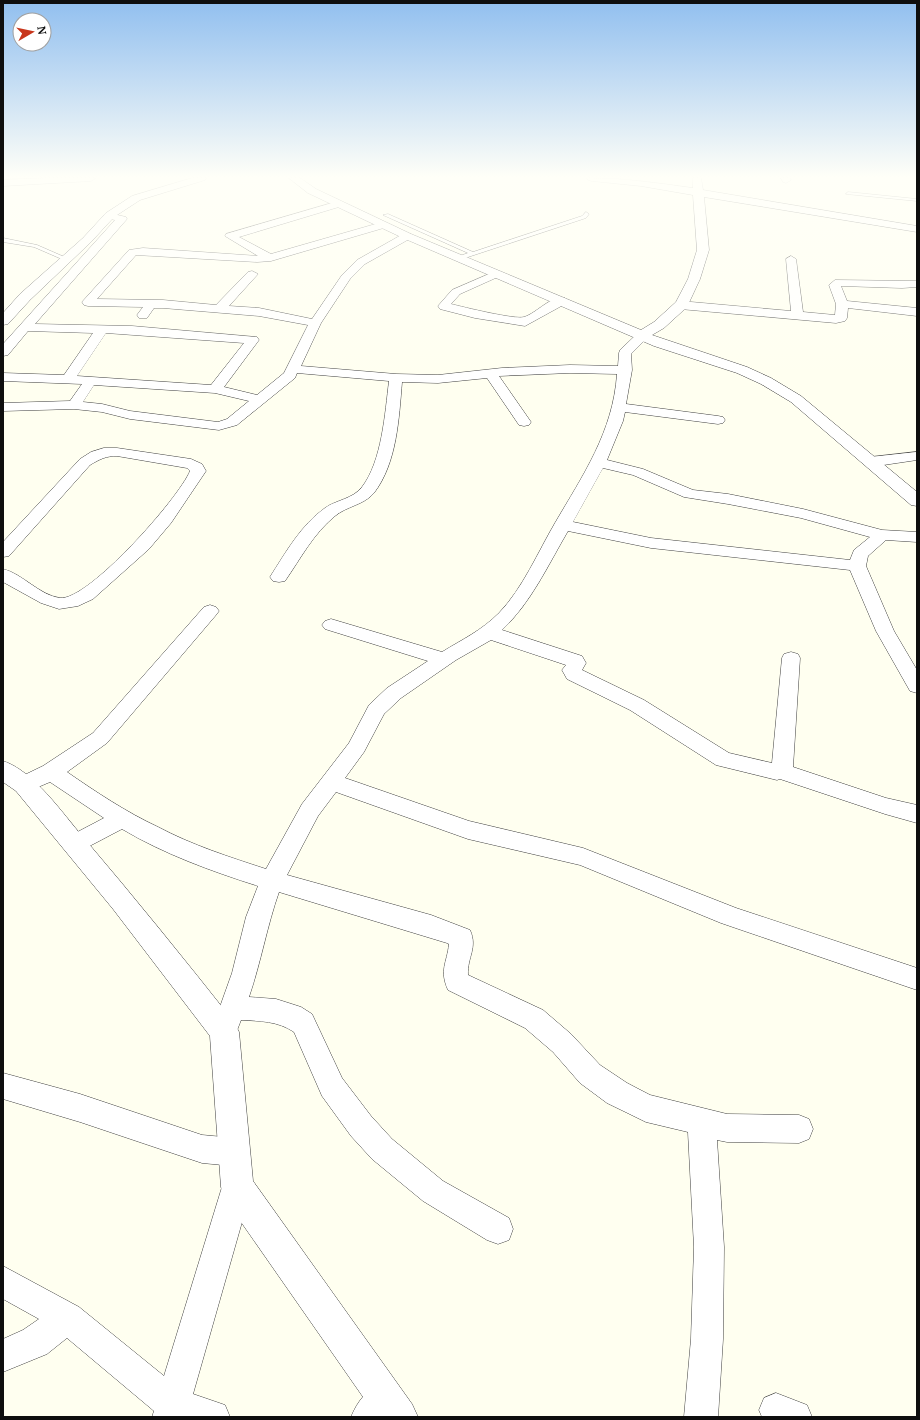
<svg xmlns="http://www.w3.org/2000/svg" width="920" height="1420" font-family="'Noto Serif',serif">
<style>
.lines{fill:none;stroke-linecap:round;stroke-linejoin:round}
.service-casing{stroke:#414141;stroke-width:1}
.minor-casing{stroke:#414141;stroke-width:1}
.tertiary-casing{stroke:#414141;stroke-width:1}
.service{fill:#fff;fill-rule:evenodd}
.minor{fill:#fff;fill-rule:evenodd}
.tertiary{fill:#fff;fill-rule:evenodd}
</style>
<rect width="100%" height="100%" fill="#fffff0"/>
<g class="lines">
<defs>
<g id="service">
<path d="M848,192L917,199V201L846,194Z"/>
<path d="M586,212L589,214L586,218L459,260L457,259V257L468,253L383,215L388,214L473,252L582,216Z"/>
<path d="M3,238L37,245L69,259L64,260L34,247L3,242Z"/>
</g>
<g id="minor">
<path d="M781,178H790L791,180L786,183L783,182Z"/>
<path d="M339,201L344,204L342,206L239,237L271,254L379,223H387L388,225L387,227L271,261L257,262L136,255L97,299L163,300L216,305L248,272L252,271L258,274L229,306L259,308L312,319L342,275L357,260L403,234H411L412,236L411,238L365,264L350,279L321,323L301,366L396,374L438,375L502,368L570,365L618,366L619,353L620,350L638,333H646L648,336L646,339L631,354L632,370L626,404L718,416L723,417L725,420L723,423L718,424L625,412L623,421L607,460L643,469L693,490L728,494L803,509L882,530L917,532V542L886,540L868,556L866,566L894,631L917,670V693L910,691L876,631L850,570L651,548L568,531C548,565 531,603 502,630L582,656L586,663L582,670L644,700L729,753L772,763L782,658L784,654L791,652L798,654L800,658L793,767L886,798L917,805V823L885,814L780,779L777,780L716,765L630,710L567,679L562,670L566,665L491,640L456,660L401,698L384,714L364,752L345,778L469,821L583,848L736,908L917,968V990L721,923L580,865L468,839L336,792L318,816L287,875L431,915L470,930C478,948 467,957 468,975L543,1010L571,1034L600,1065L627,1083L650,1095L727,1114L799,1115L809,1119L813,1129L809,1139L799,1143L727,1142L717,1140L724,1247L723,1339L718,1417H684L691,1339L694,1247L688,1132L646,1122L607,1103L580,1083L553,1052L525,1028L448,990C439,970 447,963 449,944L447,943L279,892C267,926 261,962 249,997L276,999L301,1007L312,1014L342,1078L371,1116L392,1139L443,1181L509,1218L513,1229L509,1240L498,1244L487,1240L423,1201L372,1159L351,1136L322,1096L294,1032C278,1021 260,1021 241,1020L233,1041L224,1044L215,1041L211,1032L232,973L246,917L258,886C211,871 164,854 122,829L82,850L74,853L66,850L63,844L66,838L104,818L50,782L24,793L16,791L13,785L16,779L43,766L93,733L204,607L210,605L216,607L219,611L216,615L107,743L67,772C96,792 126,812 158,827C192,845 229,857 266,869L302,804L349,743L369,705L387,688L428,661L325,629L322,625L325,621L331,619L442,652C463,639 481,631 499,613C523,588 538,552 555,523C583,475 613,432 617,374L570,373L499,376L531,422L529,425L524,426L519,425L487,378L438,383L402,382C399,418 397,463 374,493C364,505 347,506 335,516C313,534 301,558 285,581L279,582L273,581L270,577C286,552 301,525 325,508C336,500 353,499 362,487C382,461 385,413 389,381L297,373L295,378L237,425L219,430L130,419L102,412L74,409L3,411V403L70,401L82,384L3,381V373L64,375L93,333L28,331L8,355L3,356V344L115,220L105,218L104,216L105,214L109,213L126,217L127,219L35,324L132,326L257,337L259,340L224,387L257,395L284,373L308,325L259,316L163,308H154L147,318H139L137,315L143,307L88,306L84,305L82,302L129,250L143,248L258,256L225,236L226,234ZM106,333L244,343L211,385L77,376ZM94,385L215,393L249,401L227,419L218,422L130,411L102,404L83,402ZM603,468L633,475L684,497L728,504L801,518L870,537L854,550L850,560L651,538L573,522Z"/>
<path d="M791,256L796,259L803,312L835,315L836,304L829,285L835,280L917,281V287L902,288L841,286L847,301L917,308V316L848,308L847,318L845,321L836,323L680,309L676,308L674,305L676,302L680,301L791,311L786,259Z"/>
<path d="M496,271L500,272L502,274L500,276L460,294L451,304C463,307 516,320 524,317C537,313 551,295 565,298L567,301L565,304L525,326L475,318L440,309L438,306L452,290Z"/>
<path d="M104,448H117L191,459L202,464L206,471L171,523L149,549L93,599L78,606L59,609L41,603L3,582V569C23,574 39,595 60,598C88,601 179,498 190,471L187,468L117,456C106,456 100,459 90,465L9,556L3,557V542L80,459L91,452Z"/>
<path d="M917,452V460L870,467L865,465L862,462L865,459L870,457Z"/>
<path d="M3,1073L80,1094L202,1135L234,1138L244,1142L248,1152L244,1162L234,1166L202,1163L80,1122L3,1099Z"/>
<path d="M237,1172L247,1177L252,1187L193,1394L225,1405L230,1417H152L154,1411L67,1338L47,1354L3,1372V1339L23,1330L39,1319L3,1299V1266L79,1307L164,1376L222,1187L227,1177Z"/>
<path d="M385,1381L397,1386L402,1398L397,1410L391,1417H351C358,1400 368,1388 385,1381Z"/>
<path d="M776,1393L807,1405L812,1417H762L759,1410L764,1398Z"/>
</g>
<g id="tertiary">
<path d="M45,178H96L91,181L3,186V180Z"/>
<path d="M192,178H206L205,180L140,200L114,217L91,242L30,300L8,324L3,325V313L20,294L83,238L106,213L132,196Z"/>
<path d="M289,178H300L316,189L411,234L641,330L654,322L676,302L688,279L697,250L693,195L641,186L592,181L588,180L587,178C623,178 657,183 693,188V178H701L703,190L917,226V232L704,197L709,250L700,279L687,307L664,328L652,335L747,367L771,378L801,396L917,492V506L911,505L791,402L761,384L737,373L654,346L403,238L308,193Z"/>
<path d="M3,761C34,771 62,813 83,837C135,898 185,960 234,1022L239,1032L253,1181L412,1404L418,1417H377L225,1199L221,1187L210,1036L113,909L16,791L3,782Z"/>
</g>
</defs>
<use href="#service" class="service-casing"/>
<use href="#minor" class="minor-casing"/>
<use href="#tertiary" class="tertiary-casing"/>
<use href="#service" class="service"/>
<use href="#minor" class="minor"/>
<use href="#tertiary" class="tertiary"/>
</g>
<linearGradient id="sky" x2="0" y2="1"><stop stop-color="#91bfef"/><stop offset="0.47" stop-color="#fffff8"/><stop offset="1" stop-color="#fffff8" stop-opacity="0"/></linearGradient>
<rect width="920" height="376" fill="url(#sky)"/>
<rect width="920" height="1420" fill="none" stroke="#0e0e0e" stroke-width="8"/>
<g transform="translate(32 32) rotate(81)"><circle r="19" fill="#ffffff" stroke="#9f9f9f"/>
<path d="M0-3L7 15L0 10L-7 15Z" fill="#c8361c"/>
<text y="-6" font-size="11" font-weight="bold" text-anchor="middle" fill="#0e0e0e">N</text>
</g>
</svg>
